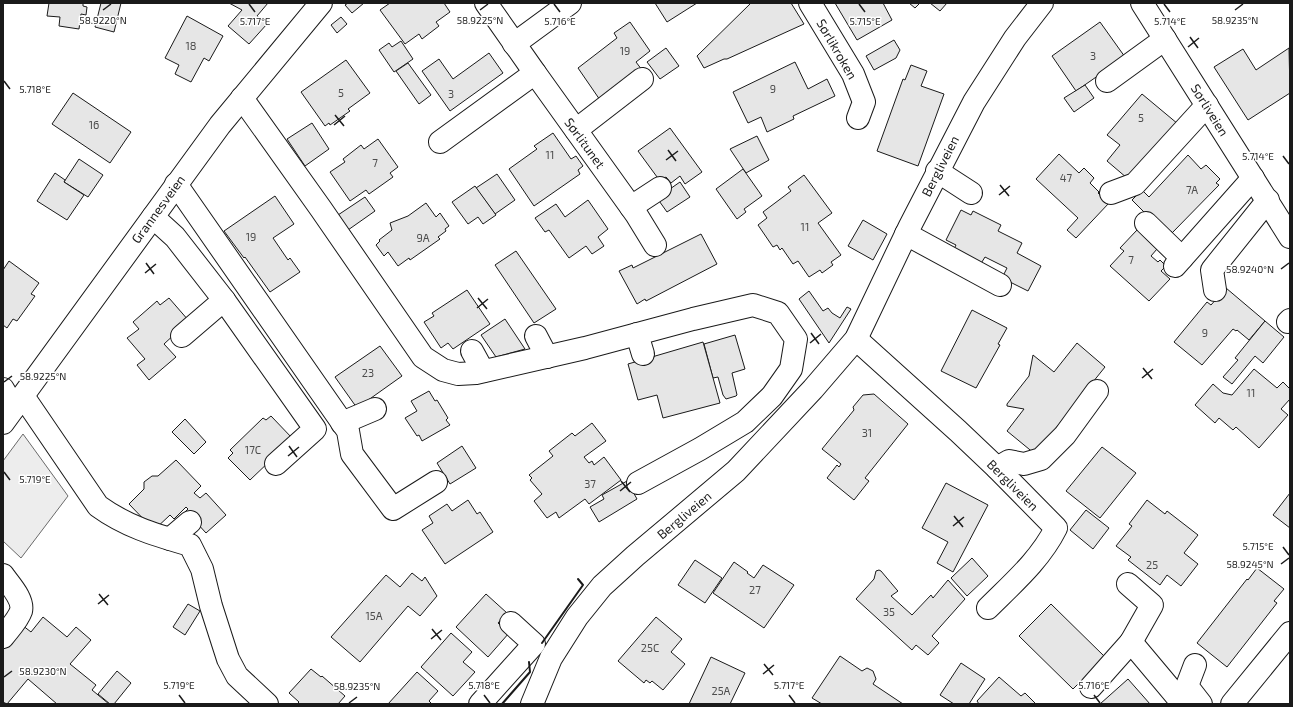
<svg xmlns="http://www.w3.org/2000/svg" width="1293" height="707" font-family="'Exo 2',sans-serif">
<style>
.built{fill:#ededed;stroke:#6a6a6a}
.building{fill:#e6e6e6;stroke:#1a1a1a}
.lines{fill:none;stroke-linecap:round;stroke-linejoin:round}
.minor-casing{stroke:#1a1a1a;stroke-width:24}
.minor{stroke:#fff;stroke-width:22}
.wall{stroke:#1a1a1a;stroke-width:2}
.ticks{fill:none;stroke:#1a1a1a;stroke-width:1.5}
.labels{text-anchor:middle;stroke-width:3;stroke-linejoin:round;paint-order:stroke}
.number-label{font-size:11px;fill:#4d4d4d}
.street-label{font-size:13px;fill:#1a1a1a;stroke:#fff}
.ticks-label{font-size:10px;text-anchor:middle;fill:#1a1a1a;stroke:#fff;stroke-width:3;stroke-linejoin:round;paint-order:stroke}
</style>
<rect width="100%" height="100%" fill="#fff"/>
<path class="built" d="M23,434L68,496L21,558L3,541V461Z"/>
<g class="building">
<path d="M49,3H83V6L87,7L86,15L81,14L79,29L59,26L60,17L47,16Z"/>
<path d="M101,3H121L114,32L95,27Z"/>
<path d="M229,3H268L257,16L267,24L249,44L228,26L242,10Z"/>
<path d="M348,3H364L352,13L345,5Z"/>
<path d="M390,3H444L450,12L436,22L439,26L422,39L419,34L405,44L380,10Z"/>
<path d="M655,3H697L667,22Z"/>
<path d="M751,3H791L804,24L727,59H724L704,68L697,56Z"/>
<path d="M835,3H883L892,20L857,40Z"/>
<path d="M909,3H920L915,8Z"/>
<path d="M930,3H947L940,11Z"/>
<path d="M187,16L223,36L209,61L204,58L191,82L175,74L179,65L165,58Z"/>
<path d="M341,17L347,24L337,33L331,25Z"/>
<path d="M630,22L650,51L636,62L642,70L600,100L578,68L617,38L614,33Z"/>
<path d="M1100,22L1125,57L1076,91L1052,56Z"/>
<path d="M894,40L900,50L896,58L874,70L866,56Z"/>
<path d="M401,41L413,59L394,72L379,50L389,43L392,47Z"/>
<path d="M666,48L679,66L660,79L647,62Z"/>
<path d="M1289,48L1290,93L1248,120L1214,67L1243,49L1256,70Z"/>
<path d="M489,53L503,73L450,111L422,71L439,59L453,79Z"/>
<path d="M346,60L370,93L348,109L350,111L330,125L329,123L325,126L301,92Z"/>
<path d="M795,62L808,89L827,79L835,96L793,116L794,119L767,132L761,117L748,123L733,92Z"/>
<path d="M408,63L431,95L419,104L396,71Z"/>
<path d="M911,65L927,71L921,86L944,94L918,166L877,151L903,79L905,80Z"/>
<path d="M1085,85L1094,98L1074,112L1064,98Z"/>
<path d="M73,93L131,132L110,163L52,124Z"/>
<path d="M1142,94L1178,124L1127,178L1107,161L1120,145L1107,135Z"/>
<path d="M312,123L329,149L305,166L287,139Z"/>
<path d="M670,128L702,172L685,184L680,176L671,183L666,177L660,181L638,151Z"/>
<path d="M553,133L571,159L576,156L583,166L578,170L580,174L534,206L509,169L537,149L534,146Z"/>
<path d="M757,136L769,160L746,173L730,149Z"/>
<path d="M378,139L398,167L390,173L393,177L369,194L366,190L350,201L330,172L345,162L343,159L361,145L364,149Z"/>
<path d="M1059,154L1079,173L1084,168L1094,178L1090,183L1099,192L1098,193L1109,203L1076,238L1067,230L1078,218L1036,179Z"/>
<path d="M1188,155L1201,169L1206,165L1220,179L1216,183L1219,185L1172,233L1171,231L1167,235L1132,200L1142,190L1149,197Z"/>
<path d="M79,159L103,175L88,197L64,182Z"/>
<path d="M743,169L762,196L744,209L746,212L737,219L716,189Z"/>
<path d="M55,173L65,180L64,182L84,195L67,220L37,201Z"/>
<path d="M497,174L515,200L495,214L476,188Z"/>
<path d="M804,175L832,213L818,223L841,255L831,262L833,265L822,273L820,270L809,277L798,261L793,264L782,248L780,250L777,245L773,247L758,225L767,218L763,212L791,191L788,187Z"/>
<path d="M680,182L690,197L667,212L657,198Z"/>
<path d="M475,186L496,215L483,224L478,217L468,224L452,202Z"/>
<path d="M275,196L294,224L273,238L288,260L290,258L300,272L270,292L245,257L244,258L224,231Z"/>
<path d="M365,197L375,211L348,230L338,215Z"/>
<path d="M588,200L608,229L598,237L604,246L592,254L586,246L569,258L549,230L545,232L535,218L556,204L565,217Z"/>
<path d="M426,203L436,217L440,213L449,226L445,229L446,231L438,237L440,239L410,260L409,258L398,266L388,252L384,256L376,245L380,241L379,240L392,230L390,223L408,216Z"/>
<path d="M961,210L971,215L973,211L1001,225L998,231L1022,243L1017,253L1041,266L1028,291L1002,278L1007,268L985,257L980,265L953,251L956,245L946,240Z"/>
<path d="M863,220L887,234L873,260L848,246Z"/>
<path d="M1137,230L1157,249L1151,256L1158,262L1160,260L1166,266L1161,271L1170,279L1149,301L1110,266L1124,251L1120,248Z"/>
<path d="M701,234L717,264L646,301L645,299L637,304L619,271L632,265L633,268Z"/>
<path d="M516,251L556,309L534,323L495,265Z"/>
<path d="M9,261L39,283L31,294L35,296L17,321L13,319L7,328L3,325V270Z"/>
<path d="M1226,288L1265,321L1249,340L1237,330L1236,331L1233,329L1202,365L1174,342L1207,302L1211,305Z"/>
<path d="M467,290L490,324L453,349L448,343L441,348L424,322L434,316L432,313Z"/>
<path d="M809,291L823,311L828,308L832,313L840,318L847,307L851,309L829,343L799,299Z"/>
<path d="M169,298L189,321L164,344L176,357L149,380L137,365L145,359L127,338L139,329L133,322L157,301L160,305Z"/>
<path d="M972,310L1007,328L998,344L1000,345L976,388L941,371Z"/>
<path d="M505,319L525,349L496,357L481,335Z"/>
<path d="M1265,321L1284,337L1263,363L1255,356L1232,384L1223,377L1238,360L1235,358Z"/>
<path d="M735,335L745,369L732,373L737,395L736,396L726,399L723,395L718,377L713,378L704,344Z"/>
<path d="M703,342L720,403L663,418L657,395L638,400L628,364Z"/>
<path d="M1077,343L1105,367L1035,454L1007,431L1024,409L1007,406V404L1029,376L1033,355L1054,372Z"/>
<path d="M380,346L402,376L357,408L335,377Z"/>
<path d="M1254,369L1277,388L1283,382L1290,389V399L1281,409L1288,415L1259,448L1236,427L1233,430L1219,418L1215,423L1195,405L1213,384L1223,393L1232,395Z"/>
<path d="M429,391L435,401L437,400L448,418L446,420L450,425L422,441L419,435L417,436L405,418L417,411L411,401Z"/>
<path d="M874,394L908,424L865,478L869,481L854,500L827,478L837,465L839,467L841,464L822,449L854,410L853,407L863,395Z"/>
<path d="M271,416L293,439L250,480L228,458L233,453L230,450L263,418L266,420Z"/>
<path d="M185,419L206,442L194,454L172,432Z"/>
<path d="M592,423L606,441L584,457L589,463L592,461L594,465L604,457L621,480L589,504L585,499L559,518L556,512L547,518L534,501L542,494L530,480L532,478L529,475L553,456L549,451L572,433L575,436Z"/>
<path d="M462,446L476,468L450,484L437,463Z"/>
<path d="M1102,447L1136,473L1100,518L1066,491Z"/>
<path d="M176,460L201,486L194,493L200,498L206,493L226,515L206,533L186,511L188,509L186,507L174,519L170,515L154,530L129,504L144,489V482L152,476H158Z"/>
<path d="M627,481L637,499L599,522L590,507L604,499L602,495Z"/>
<path d="M946,483L988,505L953,572L937,563L948,542L922,528Z"/>
<path d="M1290,493V528L1273,515Z"/>
<path d="M468,500L477,514L480,512L493,532L445,564L422,530L433,523L429,516L447,504L452,511Z"/>
<path d="M1147,500L1165,514L1167,511L1198,535L1184,553L1198,564L1181,586L1167,575L1160,585L1128,560L1131,557L1116,546L1132,526L1129,524Z"/>
<path d="M1086,510L1109,528L1093,549L1070,530Z"/>
<path d="M972,558L988,576L967,596L951,578Z"/>
<path d="M695,560L722,578L705,603L678,585Z"/>
<path d="M734,562L748,572L747,573L754,578L763,565L794,585L764,628L713,593Z"/>
<path d="M1257,568L1284,589L1274,601L1277,603L1227,667L1197,643L1247,579L1248,580Z"/>
<path d="M879,570L881,571L897,590L898,591L891,596L912,615L931,595L933,598L948,580L965,599L932,636L939,643L928,655L916,645L912,650L856,599L874,579L876,571Z"/>
<path d="M412,573L422,581L425,577L437,596L420,616L408,606L360,662L331,637L386,575L400,587Z"/>
<path d="M486,594L507,613L498,623L509,633L488,657L456,627Z"/>
<path d="M188,604L200,611L185,635L173,627Z"/>
<path d="M1051,604L1105,657L1073,689L1019,636Z"/>
<path d="M43,617L67,637L76,627L91,640L70,664L96,685L92,690L109,704H57L28,679L7,704L3,702V648L22,625L31,632Z"/>
<path d="M656,617L682,639L671,652L685,664L663,690L652,681L650,683L646,680L644,683L618,661Z"/>
<path d="M451,633L472,652L463,662L475,672L453,696L421,667Z"/>
<path d="M840,656L862,671L867,668L873,671L876,679L873,684L903,704H822L812,698Z"/>
<path d="M711,657L745,673L730,704H689Z"/>
<path d="M961,663L985,679L969,704H954L940,695Z"/>
<path d="M311,669L321,677L322,676L345,696L338,704H297L299,702L289,693Z"/>
<path d="M117,671L131,683L114,704H110L98,694Z"/>
<path d="M417,672L438,691L429,701L432,704H388Z"/>
<path d="M999,677L1021,696L1025,693L1036,704H979L977,701Z"/>
<path d="M1128,679L1150,704H1100Z"/>
</g>
<g class="lines">
<defs>
<g id="minor">
<path d="M810,3L853,74L864,102L858,118"/>
<path d="M1142,3L1290,237"/>
<path d="M514,44L570,3"/>
<path d="M535,73L636,214L655,245"/>
<path d="M1107,81L1165,39"/>
<path d="M242,98L321,209L423,357L443,370L458,374L476,373L585,348L693,319L753,305L778,313L796,339L791,369L772,396L745,422L700,449L638,483"/>
<path d="M576,130L642,79"/>
<path d="M440,142L535,73L486,3"/>
<path d="M937,171L971,193"/>
<path d="M176,184L348,431L352,454L393,509L436,482"/>
<path d="M1111,193L1135,184L1207,105"/>
<path d="M631,207L660,188"/>
<path d="M153,217L175,237L224,300L315,429L276,464"/>
<path d="M1146,223L1182,258"/>
<path d="M906,234L1000,285"/>
<path d="M1175,266L1253,178"/>
<path d="M1215,290L1212,270L1268,200"/>
<path d="M1288,322L1290,320"/>
<path d="M637,334L643,354"/>
<path d="M182,336L224,300"/>
<path d="M536,336L547,357"/>
<path d="M856,339L958,431L997,468L1056,528C1040,560 1013,583 988,608"/>
<path d="M472,351L483,371"/>
<path d="M3,389L14,408"/>
<path d="M23,396L98,506C127,527 156,535 190,545L202,569L211,606L228,659L237,676L267,704"/>
<path d="M3,423L220,125L321,3"/>
<path d="M342,423L375,409"/>
<path d="M997,468L1009,461L1024,464L1041,459L1065,435L1097,391"/>
<path d="M170,539L190,522"/>
<path d="M3,575C9,584 24,599 21,611C18,620 9,629 3,637"/>
<path d="M1131,642L1183,704"/>
<path d="M1195,665L1187,686L1201,704"/>
<path d="M1091,687L1131,642L1152,605L1128,584"/>
<path d="M480,704L534,644L511,623"/>
<path d="M532,704L551,658L577,617L602,586L635,556L736,471L813,389L856,339L910,226L974,102L1015,38L1042,3"/>
<path d="M1232,704L1290,633"/>
</g>
</defs>
<use href="#minor" class="minor-casing"/>
<use href="#minor" class="minor"/>
<g class="wall">
<path d="M542,643L583,585L578,579"/>
<path d="M502,704L530,672L529,662"/>
</g>
</g>
<path class="ticks" d="M249,4L255,12M554,4L560,12M859,4L865,12M1164,4L1170,12M103,10L111,4M480,10L488,4M1235,10L1243,4M1190,37L1198,48M1188,47L1199,38M4,81L10,89M335,115L344,126M334,125L345,116M668,150L676,161M1283,156L1289,164M666,160L678,151M1000,185L1009,196M999,195L1010,186M146,263L154,274M1281,269L1289,263M145,273L156,264M478,298L487,309M477,308L488,299M811,333L819,344M810,343L821,334M1143,368L1152,379M1142,378L1153,369M4,382L12,376M289,446L297,457M288,456L299,447M4,472L10,480M621,481L630,492M620,491L631,482M954,516L963,527M953,526L964,517M1283,547L1289,555M1281,564L1289,558M99,594L108,605M98,604L109,595M432,629L441,640M431,639L442,630M764,664L773,675M763,674L774,665M4,677L12,671M179,695L185,703M484,695L490,703M789,695L795,703M1094,695L1100,703M349,703L357,697"/>
<g class="labels">
<g class="number-label">
<text x="191" y="50">18</text>
<text x="625" y="55">19</text>
<text x="1093" y="60">3</text>
<text x="773" y="93">9</text>
<text x="341" y="97">5</text>
<text x="451" y="98">3</text>
<text x="1141" y="122">5</text>
<text x="94" y="129">16</text>
<text x="550" y="159">11</text>
<text x="375" y="167">7</text>
<text x="1066" y="182">47</text>
<text x="1192" y="194">7A</text>
<text x="805" y="231">11</text>
<text x="251" y="241">19</text>
<text x="423" y="242">9A</text>
<text x="1131" y="264">7</text>
<text x="1205" y="337">9</text>
<text x="368" y="377">23</text>
<text x="1251" y="397">11</text>
<text x="867" y="437">31</text>
<text x="253" y="454">17C</text>
<text x="590" y="488">37</text>
<text x="1152" y="569">25</text>
<text x="755" y="594">27</text>
<text x="889" y="616">35</text>
<text x="374" y="620">15A</text>
<text x="650" y="652">25C</text>
<text x="721" y="695">25A</text>
</g>
<g class="street-label">
<text transform="translate(837 49) rotate(60)" y="5">Sørlikroken</text>
<text transform="translate(1210 110) rotate(58)" y="5">Sørliveien</text>
<text transform="translate(585 143) rotate(54)" y="5">Sørlitunet</text>
<text transform="translate(940 166) rotate(-63)" y="5">Bergliveien</text>
<text transform="translate(158 209) rotate(-54)" y="5">Grannesveien</text>
<text transform="translate(1013 485) rotate(45)" y="5">Bergliveien</text>
<text transform="translate(684 515) rotate(-40)" y="5">Bergliveien</text>
</g>
</g>
<g class="ticks-label">
<text x="103" y="24">58.9220°N</text>
<text x="480" y="24">58.9225°N</text>
<text x="1235" y="24">58.9235°N</text>
<text x="255" y="25">5.717°E</text>
<text x="560" y="25">5.716°E</text>
<text x="865" y="25">5.715°E</text>
<text x="1170" y="25">5.714°E</text>
<text x="35" y="93">5.718°E</text>
<text x="1258" y="160">5.714°E</text>
<text x="1250" y="273">58.9240°N</text>
<text x="43" y="380">58.9225°N</text>
<text x="35" y="483">5.719°E</text>
<text x="1258" y="550">5.715°E</text>
<text x="1250" y="568">58.9245°N</text>
<text x="43" y="675">58.9230°N</text>
<text x="179" y="689">5.719°E</text>
<text x="484" y="689">5.718°E</text>
<text x="789" y="689">5.717°E</text>
<text x="1094" y="689">5.716°E</text>
<text x="357" y="690">58.9235°N</text>
</g>
<rect width="1293" height="707" fill="none" stroke="#1a1a1a" stroke-width="8"/>
</svg>
